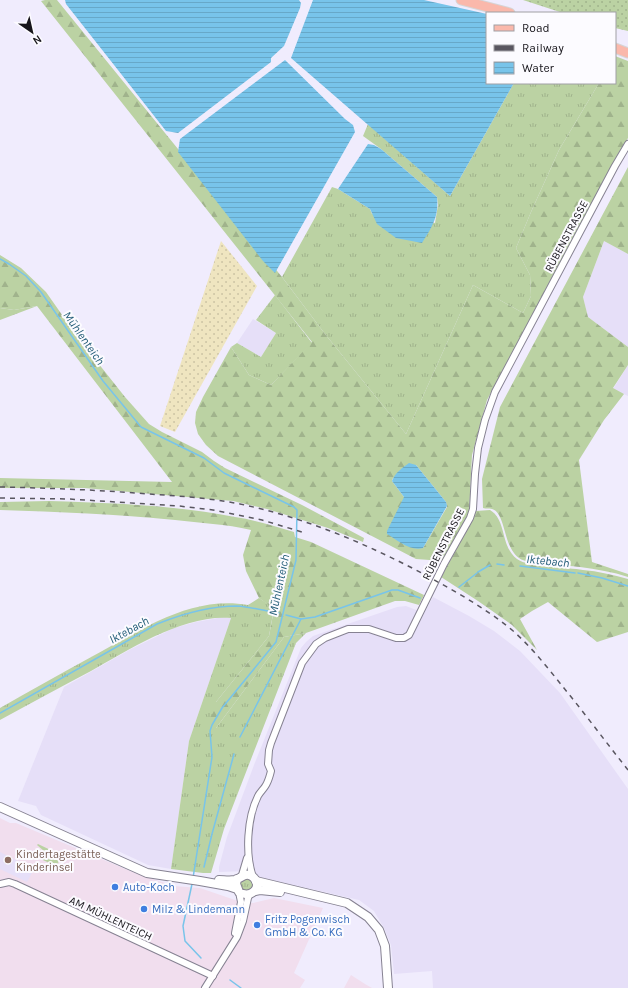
<svg xmlns="http://www.w3.org/2000/svg" width="628" height="988" font-family="Karla,sans-serif">
<style>
.commercial{fill:#f1deee}
.built{fill:#e6dff8}
.grass{fill:url(#grass-tufts)}
.forest{fill:url(#forest-firs);fill-rule:evenodd}
.sand{fill:url(#sand-dots)}
.park{fill:url(#park-dots)}
.water{fill:url(#water-rules)}
.lines{fill:none;stroke-linecap:round;stroke-linejoin:round}
.stream{stroke:#78c4ea;stroke-width:1.5}
.minor-casing{stroke:#868292;stroke-width:8}
.secondary-casing{stroke:#868292;stroke-width:10}
.primary-casing{stroke:#d5d5d6;stroke-width:11}
.minor{stroke:#fff;stroke-width:6}
.secondary{stroke:#fff;stroke-width:8}
.primary{stroke:#fab8ab;stroke-width:9}
.rail{stroke:#595660;stroke-width:1.5;stroke-dasharray:5 5;stroke-linecap:butt}
.education-dot{fill:#8d6e63;stroke:#fcfbff;stroke-width:1.5}
.shop-dot{fill:#3f7fe0;stroke:#fcfbff;stroke-width:1.5}
.labels{text-anchor:middle;stroke-width:4;stroke-linejoin:round;paint-order:stroke}
.street-label{font-size:11px;fill:#17151b;stroke:#fcfbff}
.education-label{font-size:11px;fill:#785e54;stroke:#fcfbff;text-anchor:start}
.shop-label{font-size:11px;fill:#366cbe;stroke:#fcfbff;text-anchor:start}
.water-label{font-size:12px;font-style:italic;fill:#235d78;stroke:#fcfbff}
</style>
<defs>
<pattern id="grass-tufts" width="24" height="20" patternUnits="userSpaceOnUse"><rect width="24" height="20" fill="#bbd2a3"/><path d="M3 7l-1-3M5 7V3M7 7l1-3M15 17l-1-3M17 17v-4M19 17l1-3" fill="none" stroke="#a0b38c"/></pattern>
<pattern id="forest-firs" width="22" height="20" patternUnits="userSpaceOnUse"><rect width="22" height="20" fill="#bbd2a3"/><path d="M5 1l3.5 6h-7zM16 11l3.5 6h-7z" fill="#a0b38c"/></pattern>
<pattern id="sand-dots" width="8" height="8" patternUnits="userSpaceOnUse"><rect width="8" height="8" fill="#efe5c0"/><path d="M2 2h.1M6 6h.1" fill="none" stroke="#ccc4a4" stroke-width="1.8" stroke-linecap="round"/></pattern>
<pattern id="park-dots" width="8" height="8" patternUnits="userSpaceOnUse"><rect width="8" height="8" fill="#bbd2a3"/><path d="M2 2h.1M6 6h.1" fill="none" stroke="#a0b38c" stroke-width="1.8" stroke-linecap="round"/></pattern>
<pattern id="water-rules" width="6" height="5" patternUnits="userSpaceOnUse"><rect width="6" height="5" fill="#78c4ea"/><path d="M0 2.5h6" fill="none" stroke="#67a8c8"/></pattern>
</defs>
<rect width="100%" height="100%" fill="#f0ecfd"/>
<g class="commercial">
<path d="M0,818L10,823H16L135,873L174,886L200,888L235,900L253,903L274,898L323,908L294,973L305,980L300,988H0Z"/>
<path d="M351,975L365,984L372,988H344Z"/>
</g>
<g class="built">
<path d="M604,241L628,254V347L588,317L583,297Z"/>
<path d="M253,319L276,333L261,357L237,343Z"/>
<path d="M628,365V396L613,389Z"/>
<path d="M433,597L469,616L494,631L520,651L560,693L628,789V988H433L432,971L394,974L391,945L384,928L374,911L359,900L259,877L248,871L219,872V867L227,837L254,765L301,648L306,642L313,636L397,607L406,606L424,613Z"/>
<path d="M223,617L231,618L189,741L171,869L148,865L41,815L36,806L18,801L64,687L131,649L174,628L196,622Z"/>
<path d="M0,852L34,869L27,882L0,869Z"/>
</g>
<g class="grass">
<path d="M514,83H599L559,150L531,212L516,248L530,275L531,296L523,313L473,285L406,434L325,334L282,277L332,187L338,189L370,209L372,214L435,223L438,205L437,197L381,149L363,136L368,124L450,196Z"/>
<path d="M275,295L312,343L271,385L249,375L231,347L237,343L261,357L276,333L256,320Z"/>
<path d="M37,306L0,320V308L14,310Z"/>
<path d="M259,598L274,608L269,636L216,702V728L284,637L306,633L296,643L224,829L211,873H203L171,869L189,741L231,618C184,614 130,649 91,671C60,687 30,704 0,720V708C31,690 62,673 93,656C141,630 191,595 248,605Z"/>
<path d="M38,844L61,855V857L57,865L56,866L34,856L35,854L42,856L44,851L37,845Z"/>
<path d="M245,877L252,880L253,885L252,890L243,892L239,882Z"/>
</g>
<g class="forest">
<path d="M45,0H57L282,277L325,334L406,434L473,285L523,313L531,296L530,275L516,248L531,212L559,150L599,83H615V56L628,61V138L605,178L487,400L472,455L469,514L443,561L416,559L218,456L206,445L198,434L195,423L196,412L203,397L231,347L249,375L271,385L312,342L41,1ZM416,465L446,502L447,507L423,548L404,497L392,481L393,478Z"/>
<path d="M628,167V254L604,241L583,297L588,317L628,347V365L613,388L624,394L604,420L579,460L592,562L628,574V577C613,572 596,569 580,567C565,565 530,566 519,558C503,547 506,513 492,509C489,508 486,509 483,508L482,479L500,407Z"/>
<path d="M0,255L21,268L46,292L79,339L125,397L149,424L162,432L202,452L214,461L225,468L302,505L364,538L363,542L328,528L267,509L233,501L84,488H0V478L172,482L37,306L14,310L0,308Z"/>
<path d="M49,501C111,503 174,505 235,517C255,520 274,526 294,532L295,537L311,542L424,595L419,605L405,601H395L306,633L284,637L216,728L208,726L216,702L269,636L274,609L259,598L246,571L243,555L251,530C226,524 200,523 175,520C117,514 58,512 0,510V502Z"/>
<path d="M490,510C507,520 500,546 517,559C529,568 568,567 583,570C598,571 613,575 628,579V632L597,642L548,602L532,611L520,619L537,650L512,625L478,601L441,577L468,528L476,511Z"/>
</g>
<path class="sand" d="M221,241L257,286L175,432L160,426Z"/>
<path class="park" d="M523,0H628V31L615,28V13H563Z"/>
<g class="water">
<path d="M65,0H299L301,3L300,8L284,46L271,58V62L178,133L166,131L66,4Z"/>
<path d="M313,0H424L487,14V83H514L450,196L291,58Z"/>
<path d="M285,60L345,119L353,125L355,132L275,273L263,261L178,152L180,139Z"/>
<path d="M368,144L374,145L381,149L437,197C439,217 432,227 422,243L396,238L377,224L370,209L338,189Z"/>
<path d="M409,463L416,465L446,502L447,506L423,548C411,552 397,540 387,534V531L404,497L392,481C395,473 402,468 409,463Z"/>
</g>
<g class="lines">
<g class="stream">
<path d="M0,259L9,264L26,276L41,292L103,381L141,427L204,458L224,473L294,507L297,510L296,560L276,642L222,708L212,725L210,731L212,757L193,878"/>
<path d="M497,564L504,565"/>
<path d="M520,566L575,573"/>
<path d="M478,572L490,565"/>
<path d="M578,573L602,578L628,586"/>
<path d="M459,587L477,573"/>
<path d="M286,615L301,619L315,617L392,590H398L420,598"/>
<path d="M0,713L157,624C182,614 209,606 237,606C251,607 266,611 279,613"/>
<path d="M240,737L301,619"/>
<path d="M204,867L212,834L234,754"/>
<path d="M192,884L183,926L185,941L201,958"/>
<path d="M230,980L241,988"/>
</g>
<defs>
<g id="minor">
<path d="M242,875L247,858"/>
<path d="M253,877C245,854 247,818 258,796C260,792 265,788 267,783C269,779 270,775 271,771L268,764L269,750L271,743L302,663L316,644L325,638L348,629H369L396,638H404L409,635L444,564L470,518L473,509L475,474L478,448L485,420L495,392L615,166L628,144"/>
<path d="M0,884L9,882L15,884L213,976"/>
<path d="M235,933L241,902L239,892"/>
<path d="M205,988L237,937L243,921L248,898L250,894"/>
</g>
<g id="secondary">
<path d="M0,807L147,873L200,881L228,886L237,889"/>
<path d="M219,880C224,880 229,881 235,880C241,879 246,870 254,878C263,888 250,899 239,892L236,884L237,879"/>
<path d="M256,881L347,903L368,917L379,930L385,946L388,988"/>
<path d="M255,891L260,890L280,892"/>
</g>
<g id="primary">
<path d="M461,0L510,13"/>
<path d="M615,48L628,53"/>
</g>
</defs>
<use href="#minor" class="minor-casing"/>
<use href="#secondary" class="secondary-casing"/>
<use href="#primary" class="primary-casing"/>
<use href="#minor" class="minor"/>
<use href="#secondary" class="secondary"/>
<use href="#primary" class="primary"/>
<g class="rail">
<path d="M0,487C50,488 99,490 149,494C179,496 210,498 240,504C302,517 360,541 416,570C449,588 483,606 512,630C535,650 553,675 572,698C591,722 609,746 628,770"/>
<path d="M0,498L69,499L179,506L213,510L262,520L302,532"/>
</g>
</g>
<circle class="education-dot" cx="8" cy="860" r="4"/>
<g class="shop-dot">
<circle cx="115" cy="887" r="4"/>
<circle cx="144" cy="909" r="4"/>
<circle cx="257" cy="925" r="4"/>
</g>
<g class="labels">
<g class="street-label">
<text transform="translate(566 236) rotate(-62)" y="4">RÜBENSTRASSE</text>
<text transform="translate(443 544) rotate(-63)" y="4">RÜBENSTRASSE</text>
<text transform="translate(111 918) rotate(25)" y="4">AM MÜHLENTEICH</text>
</g>
<g class="education-label">
<text x="16" y="858">Kindertagestätte<tspan x="16" dy="13">Kinderinsel</tspan></text>
</g>
<g class="shop-label">
<text x="123" y="891">Auto-Koch</text>
<text x="152" y="913">Milz &amp; Lindemann</text>
<text x="265" y="923">Fritz Pogenwisch<tspan x="265" dy="13">GmbH &amp; Co. KG</tspan></text>
</g>
<g class="water-label">
<text transform="translate(84 338) rotate(55)" y="4">Mühlenteich</text>
<text transform="translate(548 561) rotate(6)" y="4">Iktebach</text>
<text transform="translate(279 585) rotate(-78)" y="4">Mühlenteich</text>
<text transform="translate(129 630) rotate(-29)" y="4">Iktebach</text>
</g>
</g>
<rect x="486" y="12" width="130" height="72" fill="#fcfbff" stroke="#a09fa4"/>
<rect x="494" y="25" width="20" height="6" fill="#fab8ab" stroke="#a09fa4"/>
<text x="522" y="32" font-size="12" fill="#17151b">Road</text>
<rect x="494" y="45" width="20" height="6" fill="#595660" stroke="#a09fa4"/>
<text x="522" y="52" font-size="12" fill="#17151b">Railway</text>
<rect x="494" y="62" width="20" height="12" fill="url(#water-rules)" stroke="#a09fa4"/>
<text x="522" y="72" font-size="12" fill="#17151b">Water</text>
<g transform="translate(32 32) rotate(146)" stroke="#fcfbff" stroke-width="3" paint-order="stroke">
<path d="M0-3L7 15L0 10L-7 15Z" fill="#17151b"/>
<text y="-6" font-size="11" font-weight="bold" text-anchor="middle" fill="#17151b">N</text>
</g>
</svg>
